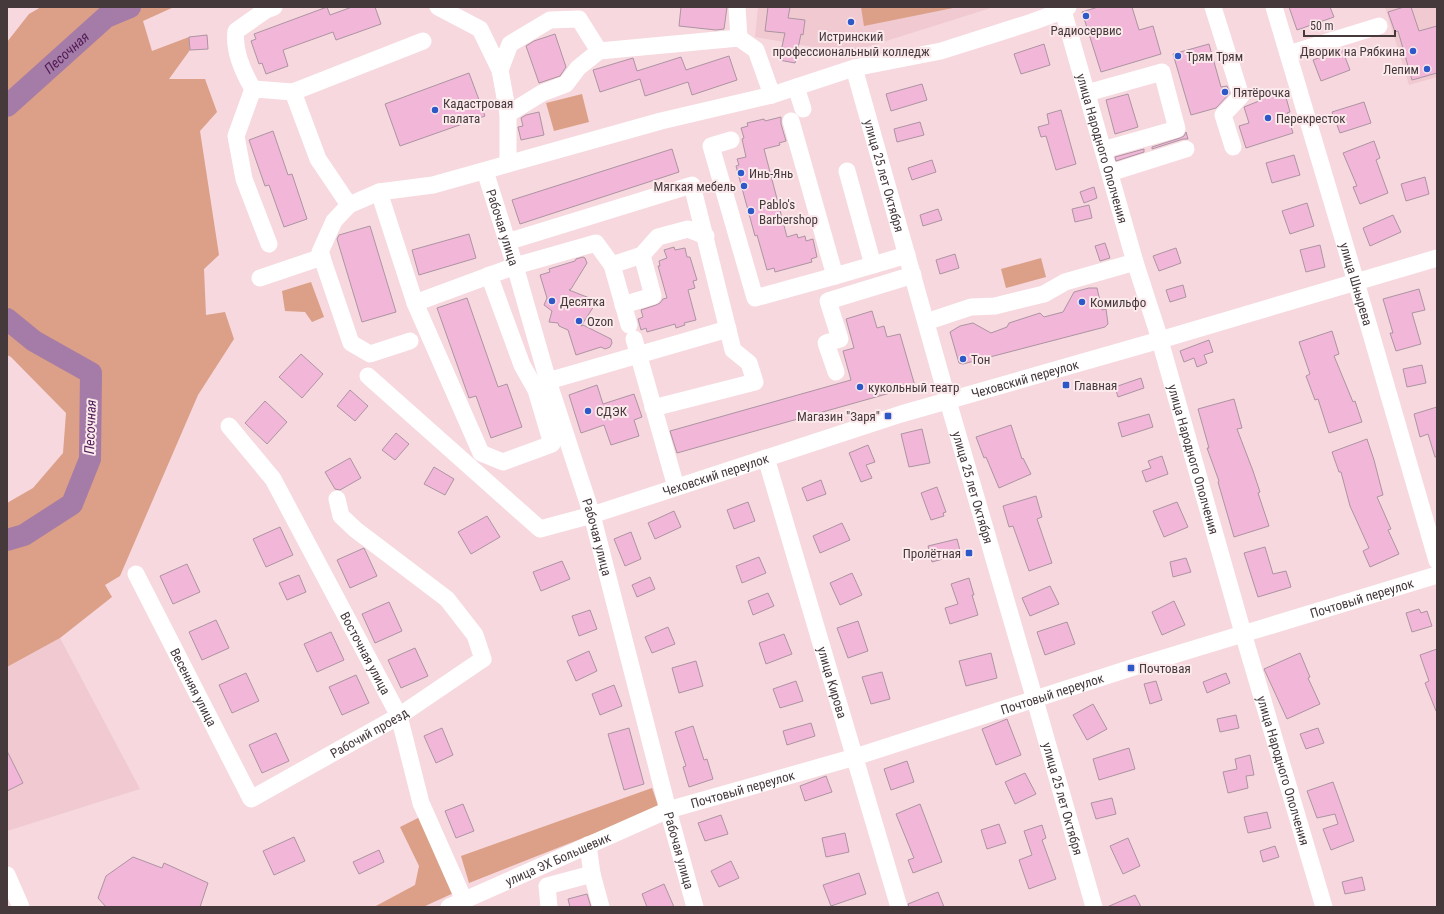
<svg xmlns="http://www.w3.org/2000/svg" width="1444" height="914" font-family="'Roboto Condensed',sans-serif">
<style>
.built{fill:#f0c9d1}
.green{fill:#dba087}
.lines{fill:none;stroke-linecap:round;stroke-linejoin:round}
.river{stroke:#a57ba7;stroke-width:22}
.building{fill:#f2b7d8;stroke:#ac94a1}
.minor{stroke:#fff;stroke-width:17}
.poi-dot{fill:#2d59c8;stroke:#fbe9ec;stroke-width:1.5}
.labels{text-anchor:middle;stroke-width:4;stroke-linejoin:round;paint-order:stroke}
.poi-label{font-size:13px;fill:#45393c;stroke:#fbe9ec;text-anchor:start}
.street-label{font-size:13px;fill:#45393c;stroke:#fbe9ec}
.water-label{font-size:14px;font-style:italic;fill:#4f1b54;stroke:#fbe9ec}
</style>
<rect width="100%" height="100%" fill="#f6d8de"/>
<g class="built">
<path d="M758,7H994L848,53L755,37Z"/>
<path d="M1385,7H1437V77L1409,85Z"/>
<path d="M60,638L140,789L7,831V667Z"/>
</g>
<g class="green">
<path d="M41,7H174L143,21L152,51L189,37L190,50L169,79H205L217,112L200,131L219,255L204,269L206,315L225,312L234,339L198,395L120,576L105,585L112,597L60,638L7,667V503L33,488L63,453L66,413L11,357L7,355V42L29,14Z"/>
<path d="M861,7H958L864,26Z"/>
<path d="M582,94L589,122L554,131L546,103Z"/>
<path d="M1041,258L1046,277L1006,288L1001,269Z"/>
<path d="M311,282L324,317L312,322L305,312L285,311L282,291Z"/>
<path d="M652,788L659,808L469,883L461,856Z"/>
<path d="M420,817L456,892L423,907H374L415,885L419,866L400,827Z"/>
</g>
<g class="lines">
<g class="river">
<path id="s1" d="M7,106L106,17L130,7"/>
<path d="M7,319L34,341L91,373L90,459L72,504L24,535L7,540"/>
</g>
</g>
<g class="building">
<path d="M327,7L330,15L352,7H375L381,24L336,40L333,32L283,50L288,66L266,74L262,63L259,64L251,41L256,39L254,34Z"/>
<path d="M681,7H727L724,29L716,30L679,26Z"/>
<path d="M768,7H790L788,18L805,20L803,35L801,34L795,63L779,60L785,33L765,31Z"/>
<path d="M1098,7H1132L1139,30L1153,26L1161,54L1101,72L1082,12Z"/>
<path d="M1289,7H1330L1334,17L1297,30Z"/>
<path d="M1404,7H1411L1419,31L1437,26V73L1412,80L1398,31L1395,32L1388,12Z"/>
<path d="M555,34L566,67L560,76L539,83L526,46L534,41Z"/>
<path d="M207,35L208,49L190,50L189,37Z"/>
<path d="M1044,44L1050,65L1021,74L1014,54Z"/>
<path d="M1209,44L1221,87L1227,86L1230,93L1216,108L1191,115L1173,54Z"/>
<path d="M1342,49L1350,70L1321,81L1313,60Z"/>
<path d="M729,56L737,80L692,95L688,82L645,96L640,79L600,92L593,70L633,58L637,71L681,57L686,70Z"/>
<path d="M469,73L485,116L400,146L385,104Z"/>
<path d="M922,84L927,100L891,111L886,94Z"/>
<path d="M1284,90L1290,112L1287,113L1293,133L1246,148L1239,126L1249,123L1244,107L1259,101L1258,98Z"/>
<path d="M1128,94L1138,127L1115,134L1106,100Z"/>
<path d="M1364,102L1371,123L1340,133L1332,112Z"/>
<path d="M1061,110L1076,164L1056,170L1046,136L1041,137L1038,127L1049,124L1047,114Z"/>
<path d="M539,112L544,135L521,140L518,127L523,126L521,118L526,115Z"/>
<path d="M781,117V124L786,141L779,143L780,145L764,149L787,237L797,234L798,238L805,236L806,241L813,239L817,257L811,259L812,262L775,272L774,268L767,270L757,235L755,236L736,166L739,165L737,159L746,157L742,139L744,138L741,128L748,126L747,123L764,119L765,121Z"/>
<path d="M920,122L924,135L897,142L894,129Z"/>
<path d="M273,131L288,175L292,174L307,219L284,227L269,185L265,186L249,140Z"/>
<path d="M1186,132L1188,139H1183L1152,149V147L1180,138L1184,136Z"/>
<path d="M1374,141L1380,158L1376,160L1388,193L1360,204L1353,187L1357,186L1343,153Z"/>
<path d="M672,149L679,172L520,224L512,200Z"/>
<path d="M1144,149V152L1116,161L1115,157Z"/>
<path d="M1294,155L1300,175L1272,183L1266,163Z"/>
<path d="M932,160L936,172L912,180L908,168Z"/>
<path d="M1425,177L1429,194L1406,201L1401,184Z"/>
<path d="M1094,187L1097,198L1084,203L1080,192Z"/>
<path d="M1307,203L1314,226L1290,234L1282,211Z"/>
<path d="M1089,205L1092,218L1075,222L1072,209Z"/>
<path d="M938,209L942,220L923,226L920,215Z"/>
<path d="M1393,215L1401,232L1370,246L1363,228Z"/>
<path d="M370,226L396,312L362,322L337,239L339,235Z"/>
<path d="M469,234L476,258L419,275L412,250Z"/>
<path d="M1105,243L1110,258L1100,261L1095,246Z"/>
<path d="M1320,245L1325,267L1306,272L1300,250Z"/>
<path d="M674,247L675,250L685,248L687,257H690L697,280L693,281L695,288L688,290L696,320L684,323L685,325L676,328L675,324L647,332L646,328L641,330L638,319L643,317L641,310L656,305L660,303L663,299L667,298L658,266H660L659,261L667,258L664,250Z"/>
<path d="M1176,248L1181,263L1159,271L1153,256Z"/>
<path d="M955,254L959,268L940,274L936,260Z"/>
<path d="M583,257L585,258L587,263L571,289L569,290L592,299L594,306L581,326L583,325L611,339L612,343L610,347L605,349L601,347L576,355L568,330L559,326L558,323L549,322L552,311L544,305L547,298L540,275L550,272L549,269L575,261L576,259Z"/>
<path d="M1183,285L1186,297L1170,302L1166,290Z"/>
<path d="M1089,288H1097L1102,310L1106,309L1108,324L1105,327L963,364L959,363L950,332L960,326L973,323L991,333L1007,327L1009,323L1040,313L1044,317L1063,312L1074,292Z"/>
<path d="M1419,289L1425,310L1412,313L1421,344L1396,351L1390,333H1393L1383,299Z"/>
<path d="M467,298L498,387L507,384L522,427L491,438L476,396L469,398L437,308Z"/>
<path d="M872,311L877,328L884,326L887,337L900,334L915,386L677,453L670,431L851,380L843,351L854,348L846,319Z"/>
<path d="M1332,331L1339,354L1334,356L1353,402L1355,401L1362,422L1329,433L1318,399L1315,400L1306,376L1310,374L1299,342Z"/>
<path d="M1209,340L1213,352L1204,355L1207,363L1197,367L1194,358L1184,362L1180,351Z"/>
<path d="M301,354L323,374L302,398L279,377Z"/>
<path d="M1422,365L1426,383L1407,387L1403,369Z"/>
<path d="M1141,378L1144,388L1118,397L1115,387Z"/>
<path d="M597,385L603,404L634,394L642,417L634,420L639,436L611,445L604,425L581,433L569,395Z"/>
<path d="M350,390L368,406L355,421L337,406Z"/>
<path d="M1234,399L1242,428L1237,429L1253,471L1260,492L1258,493L1269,526L1234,537L1218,482L1219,481L1207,448H1209L1198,409Z"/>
<path d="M265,401L287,422L267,444L245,423Z"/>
<path d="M1437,407V457H1435L1428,434L1420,437L1414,414Z"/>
<path d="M1149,414L1153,427L1122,437L1118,423Z"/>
<path d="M1011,425L1022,459L1023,458L1031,474L999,488L986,457L984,458L976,437Z"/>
<path d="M922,429L930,463L909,467L901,434Z"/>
<path d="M396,433L409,444L395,460L382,450Z"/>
<path d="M1367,439L1374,460L1383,495L1377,497L1391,529L1388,530L1399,554L1370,567L1363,551L1369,548L1350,506L1341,472H1339L1332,452Z"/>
<path d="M868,445L875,462L866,465L872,478L861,482L849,453Z"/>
<path d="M1162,456L1168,474L1146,482L1142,471L1151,468L1148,461Z"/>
<path d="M350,458L361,478L340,490L335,489L325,472Z"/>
<path d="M434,467L454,479L445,495L424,484Z"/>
<path d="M821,480L826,494L807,501L802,488Z"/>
<path d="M937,487L946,512L943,513L944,516L931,520L921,493Z"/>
<path d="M1036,496L1042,517L1037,519L1052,563L1029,571L1013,526L1009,527L1003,506Z"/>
<path d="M748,502L755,521L734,529L727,510Z"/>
<path d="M1177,502L1188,527L1164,537L1153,511Z"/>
<path d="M674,511L681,527L655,539L648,523Z"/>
<path d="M487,516L500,537L471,554L458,532Z"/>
<path d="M842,523L850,540L820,553L813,536Z"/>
<path d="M280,527L293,555L266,567L253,539Z"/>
<path d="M631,532L641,559L625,566L614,539Z"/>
<path d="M957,539L961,554L932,562L928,546Z"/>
<path d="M1265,547L1273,574L1286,571L1291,587L1258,597L1244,553Z"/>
<path d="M364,548L377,576L350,588L337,560Z"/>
<path d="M759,557L766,573L742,583L736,566Z"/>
<path d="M1186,558L1191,572L1173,577L1170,562Z"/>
<path d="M562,561L570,579L541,591L533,572Z"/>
<path d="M187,564L200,592L173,604L160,576Z"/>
<path d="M852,573L862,595L840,605L830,583Z"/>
<path d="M299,575L306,592L287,600L279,583Z"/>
<path d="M650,577L655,589L637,597L632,585Z"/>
<path d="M969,578L974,595H972L978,615L950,624L945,608L958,604L951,584Z"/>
<path d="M1050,586L1059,604L1030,616L1022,598Z"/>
<path d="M768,593L774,606L753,615L748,601Z"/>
<path d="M1174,601L1185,625L1162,635L1152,612Z"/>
<path d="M389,602L402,631L375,643L362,614Z"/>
<path d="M1419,609L1421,613L1427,611L1432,626L1412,632L1406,613Z"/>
<path d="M590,610L597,629L579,636L572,616Z"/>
<path d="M216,620L229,648L202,660L189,632Z"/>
<path d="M858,621L868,651L848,658L837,628Z"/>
<path d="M1067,622L1075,644L1045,655L1037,632Z"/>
<path d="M668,627L675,644L652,653L645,637Z"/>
<path d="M331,632L344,660L317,672L304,644Z"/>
<path d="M784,634L792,654L766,664L759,643Z"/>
<path d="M415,648L428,676L401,688L388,660Z"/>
<path d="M1437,649V711H1436L1425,683L1429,681L1420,655Z"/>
<path d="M589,651L597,671L576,681L567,661Z"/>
<path d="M991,653L997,678L966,686L959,661Z"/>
<path d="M1300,653L1310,677L1308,678L1320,704L1287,719L1264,669Z"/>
<path d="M696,661L703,686L679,693L672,668Z"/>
<path d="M882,672L890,699L871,704L862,677Z"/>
<path d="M246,673L259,701L232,713L219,685Z"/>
<path d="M1226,673L1230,683L1207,693L1203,682Z"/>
<path d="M356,675L369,703L342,715L329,687Z"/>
<path d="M796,681L803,701L780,708L773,689Z"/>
<path d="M1156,681L1162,700L1150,704L1144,684Z"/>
<path d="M614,685L622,706L600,715L592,694Z"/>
<path d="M1093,704L1107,729L1087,740L1073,715Z"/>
<path d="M1236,715L1239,728L1220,732L1217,719Z"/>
<path d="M1007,719L1021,755L996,765L982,729Z"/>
<path d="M811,723L815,736L787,745L783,731Z"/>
<path d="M693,726L704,760L707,759L713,779L689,787L683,767L686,766L675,732Z"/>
<path d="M442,728L453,755L436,763L424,736Z"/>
<path d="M629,728L644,784L624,790L608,734Z"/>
<path d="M1318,728L1324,743L1306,749L1300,734Z"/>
<path d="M276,733L289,761L262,773L249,745Z"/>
<path d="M1129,748L1135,769L1099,780L1093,759Z"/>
<path d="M7,751L23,783L7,791Z"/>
<path d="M1250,755L1254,775L1246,776L1248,788L1228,793L1223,772L1237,769L1235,759Z"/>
<path d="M907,761L914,782L891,790L884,769Z"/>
<path d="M1025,773L1036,794L1015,804L1005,782Z"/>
<path d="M826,776L832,792L805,801L800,786Z"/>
<path d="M1333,782L1354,841L1331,850L1323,829L1338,824L1335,814L1317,818L1307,791Z"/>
<path d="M1112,798L1116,814L1096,819L1091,803Z"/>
<path d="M463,804L474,831L456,838L445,811Z"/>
<path d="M920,804L942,862L913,873L908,860L914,858L896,814Z"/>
<path d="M1267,812L1271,828L1248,833L1244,817Z"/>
<path d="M721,815L728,834L705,841L698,823Z"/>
<path d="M999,824L1006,843L987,849L981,830Z"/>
<path d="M1042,825L1046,838L1042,840L1056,879L1029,889L1019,860L1032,855L1024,831Z"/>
<path d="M845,833L849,852L826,857L822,838Z"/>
<path d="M294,837L305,861L274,875L263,851Z"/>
<path d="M1128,838L1140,866L1123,874L1110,846Z"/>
<path d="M1275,846L1279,857L1263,862L1260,851Z"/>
<path d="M379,850L384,862L359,874L353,862Z"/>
<path d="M133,857L162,868L164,863L208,883L200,907H106L98,898L106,876Z"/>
<path d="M731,861L739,878L719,887L711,871Z"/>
<path d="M859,873L866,894L831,906L823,885Z"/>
<path d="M1362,877L1365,890L1345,894L1342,882Z"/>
<path d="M664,884L674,907H647L642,894Z"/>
<path d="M938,892L944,907H909L908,904Z"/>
<path d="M587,894L591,907H570L568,899Z"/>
<path d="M1135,895L1141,907H1107Z"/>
</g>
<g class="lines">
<g class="minor">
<path d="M438,7L480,29L500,70"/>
<path d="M737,7L739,38"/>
<path id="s2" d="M1062,7L1135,262L1157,330L1243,633L1324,907"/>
<path d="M1213,7L1241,96L1223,115L1233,147"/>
<path id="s3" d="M1274,7L1356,282L1437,561"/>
<path d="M423,41L293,92L318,159L349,205L379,192L433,185L661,121L772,95L854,68L941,51L1032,22L1062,11L1068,7"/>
<path d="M1288,54L1379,26"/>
<path id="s4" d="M854,68L948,401L1035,700L1094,907"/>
<path d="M796,87L803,109"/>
<path d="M253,89C243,72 233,51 236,31L266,10L274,7"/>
<path d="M1087,93L1162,72L1177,129L1103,150"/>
<path d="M508,114L542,93L566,84L578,68L599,51"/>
<path d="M791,121L835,276L907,255"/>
<path d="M731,140L711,146L755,298L835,276"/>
<path d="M508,164V114L500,70L510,44L550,20L579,19L599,51L739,38L756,50L772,95"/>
<path id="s5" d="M485,171L515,266L548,381L592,515L668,810L695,907"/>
<path d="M847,171L873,265"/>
<path d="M1110,173L1186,149"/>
<path d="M379,192L415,303L481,453L503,462L552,444L536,390L522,365L489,275"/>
<path d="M349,205L334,221L320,252L351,343L370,354L410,341"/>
<path d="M507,242L692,185L733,350L749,363L755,382L653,408"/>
<path d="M269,244L244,179L236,136L253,89L293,92"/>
<path d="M612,265L629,325"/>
<path d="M260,278L322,257"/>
<path d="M415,303L515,266L596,243L612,265L642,255L658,237L688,229L706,236"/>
<path d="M623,305L653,296L642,255"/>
<path d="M926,322L971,307L995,306L1044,294L1065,282L1135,262"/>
<path d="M634,339L676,487"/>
<path d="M836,372L826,343L840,339L828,301L913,275"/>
<path id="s6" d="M368,376L540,529L592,515L901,414L1160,340L1437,258"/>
<path d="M548,381L728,329"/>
<path id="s7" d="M229,426L273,479L399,716L421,803L464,900"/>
<path id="s8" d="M766,458L899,907"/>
<path id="s9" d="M136,574L251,799L399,716L483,659L475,635L447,599L356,530L341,516L337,499"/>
<path d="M588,845L592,874L601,907"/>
<path d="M7,875L21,907"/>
<path id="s10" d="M449,907L668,810L855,757L1131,668L1437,575"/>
<path d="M549,907L547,886L592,874"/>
</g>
</g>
<g class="poi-dot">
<circle cx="1086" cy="16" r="4"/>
<circle cx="851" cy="22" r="4"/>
<circle cx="1413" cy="51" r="4"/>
<circle cx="1178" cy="56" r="4"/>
<circle cx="1427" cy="69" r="4"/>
<circle cx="1225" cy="92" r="4"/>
<circle cx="435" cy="110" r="4"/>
<circle cx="1268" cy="118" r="4"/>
<circle cx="741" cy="173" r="4"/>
<circle cx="744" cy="186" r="4"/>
<circle cx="751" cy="211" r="4"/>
<circle cx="552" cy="301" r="4"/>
<circle cx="1082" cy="302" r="4"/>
<circle cx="579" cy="321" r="4"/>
<circle cx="963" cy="359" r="4"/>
<rect x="1062" y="381" width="8" height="8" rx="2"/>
<circle cx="860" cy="387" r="4"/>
<circle cx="588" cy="411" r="4"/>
<rect x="884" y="412" width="8" height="8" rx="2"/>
<rect x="965" y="549" width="8" height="8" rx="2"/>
<rect x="1127" y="664" width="8" height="8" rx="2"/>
</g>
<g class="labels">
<g class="poi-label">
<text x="1086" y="35" text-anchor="middle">Радиосервис</text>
<text x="851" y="41" text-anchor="middle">Истринский<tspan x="851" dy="15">профессиональный колледж</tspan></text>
<text x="1405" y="56" text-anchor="end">Дворик на Рябкина</text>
<text x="1186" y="61">Трям Трям</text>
<text x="1419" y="74" text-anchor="end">Лепим</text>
<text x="1233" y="97">Пятёрочка</text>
<text x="443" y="108">Кадастровая<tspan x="443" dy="15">палата</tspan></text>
<text x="1276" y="123">Перекресток</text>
<text x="749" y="178">Инь-Янь</text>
<text x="736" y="191" text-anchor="end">Мягкая мебель</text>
<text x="759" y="209">Pablo's<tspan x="759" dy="15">Barbershop</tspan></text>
<text x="560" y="306">Десятка</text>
<text x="1090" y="307">Комильфо</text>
<text x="587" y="326">Ozon</text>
<text x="971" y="364">Тон</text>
<text x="1074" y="390">Главная</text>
<text x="868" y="392">кукольный театр</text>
<text x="596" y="416">СДЭК</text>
<text x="880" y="421" text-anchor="end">Магазин "Заря"</text>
<text x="961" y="558" text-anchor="end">Пролётная</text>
<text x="1139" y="673">Почтовая</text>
</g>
<g class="street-label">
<text dy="5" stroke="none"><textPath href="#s2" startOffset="147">улица Народного Ополчения</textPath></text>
<text dy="5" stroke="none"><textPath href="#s4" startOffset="112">улица 25 лет Октября</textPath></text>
<text dy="5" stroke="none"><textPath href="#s5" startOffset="59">Рабочая улица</textPath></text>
<text dy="5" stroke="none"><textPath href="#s3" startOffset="289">улица Шнырева</textPath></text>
<text dy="5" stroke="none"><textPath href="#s6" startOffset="738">Чеховский переулок</textPath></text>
<text dy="5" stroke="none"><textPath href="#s2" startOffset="471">улица Народного Ополчения</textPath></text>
<text dy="5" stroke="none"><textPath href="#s6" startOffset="414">Чеховский переулок</textPath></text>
<text dy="5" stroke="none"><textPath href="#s4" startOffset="436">улица 25 лет Октября</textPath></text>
<text dy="5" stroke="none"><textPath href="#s5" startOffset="383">Рабочая улица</textPath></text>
<text dy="5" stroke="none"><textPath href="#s10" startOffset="965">Почтовый переулок</textPath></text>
<text dy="5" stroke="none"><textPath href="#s7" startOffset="266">Восточная улица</textPath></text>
<text dy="5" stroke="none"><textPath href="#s8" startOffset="234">улица Кирова</textPath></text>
<text dy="5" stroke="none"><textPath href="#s9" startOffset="127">Весенняя улица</textPath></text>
<text dy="5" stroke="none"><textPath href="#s10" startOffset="641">Почтовый переулок</textPath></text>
<text dy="5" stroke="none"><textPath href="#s9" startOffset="388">Рабочий проезд</textPath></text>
<text dy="5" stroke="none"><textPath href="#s2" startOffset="795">улица Народного Ополчения</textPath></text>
<text dy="5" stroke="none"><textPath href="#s10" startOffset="317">Почтовый переулок</textPath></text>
<text dy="5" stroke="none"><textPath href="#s4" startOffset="760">улица 25 лет Октября</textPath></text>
<text dy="5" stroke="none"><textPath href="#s5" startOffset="707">Рабочая улица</textPath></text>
<text dy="5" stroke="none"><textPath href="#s10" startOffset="119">улица ЭХ Большевик</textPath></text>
</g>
<g class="water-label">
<text dy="5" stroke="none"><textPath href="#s1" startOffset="80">Песочная</textPath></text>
<text transform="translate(90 427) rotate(-88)" y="5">Песочная</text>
</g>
</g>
<rect width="1444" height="914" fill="none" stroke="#45393c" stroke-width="16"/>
<path d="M1304 30v6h91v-6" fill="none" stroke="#45393c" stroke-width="2"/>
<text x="1310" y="30" font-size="12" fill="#45393c" stroke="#fbe9ec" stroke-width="3" paint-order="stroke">50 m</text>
</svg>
